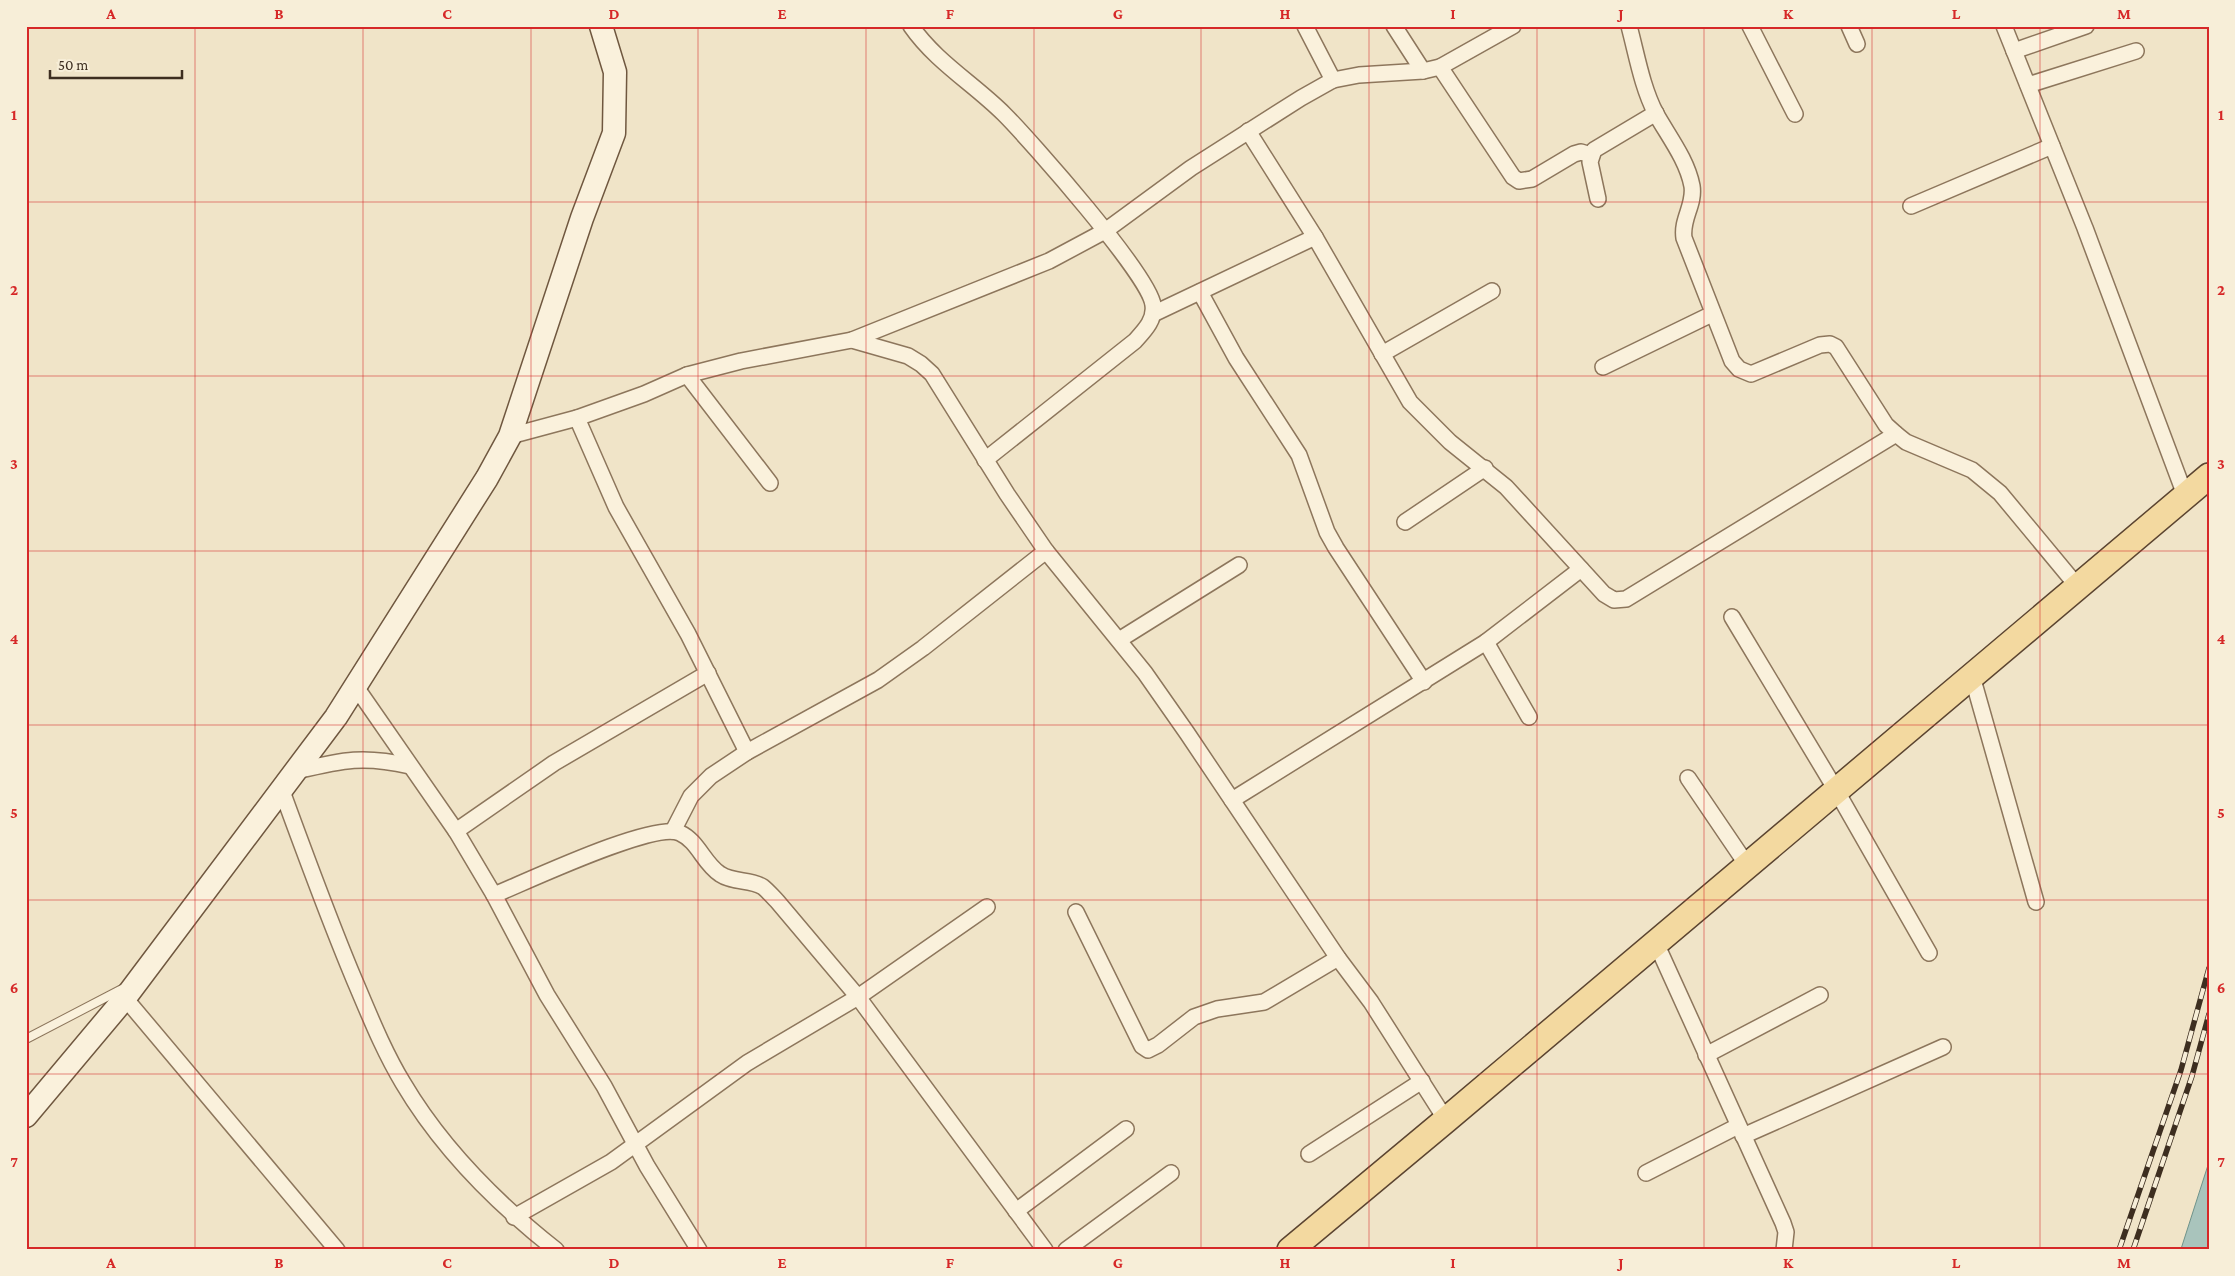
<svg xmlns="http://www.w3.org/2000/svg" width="2235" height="1276" font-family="'Crimson Pro',serif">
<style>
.water{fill:#a9c4bc;stroke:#6f938a}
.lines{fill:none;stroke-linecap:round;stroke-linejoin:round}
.lane-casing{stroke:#8d765c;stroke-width:10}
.street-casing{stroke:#8d765c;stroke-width:18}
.secondary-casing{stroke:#6f573f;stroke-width:25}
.primary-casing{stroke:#5b4430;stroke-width:28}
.lane{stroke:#faf1dc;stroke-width:8}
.street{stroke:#faf1dc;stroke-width:15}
.secondary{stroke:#faf1dc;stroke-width:22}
.primary{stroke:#f3d9a0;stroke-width:25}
.rail-casing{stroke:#3d2e20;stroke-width:5.5}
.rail{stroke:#f7eed8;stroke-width:4;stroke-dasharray:11;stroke-linecap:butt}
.grid{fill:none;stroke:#d62828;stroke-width:1;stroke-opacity:0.55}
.neatline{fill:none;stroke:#d62828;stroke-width:2}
.grid-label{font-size:16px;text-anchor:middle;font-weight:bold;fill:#d62828}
</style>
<rect width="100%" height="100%" fill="#f0e4c8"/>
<path class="water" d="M2209,1162V1250H2181V1249Z"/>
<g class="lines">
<defs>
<path id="lane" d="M26,1039L122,989"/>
<g id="street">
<path d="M911,26C936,62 974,84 1004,114C1030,140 1150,276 1153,305C1155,320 1145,330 1135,341L985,460"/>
<path d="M1305,26L1333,80"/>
<path d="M1394,26L1423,71"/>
<path d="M1629,26C1637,56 1642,87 1656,114C1669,137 1687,160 1692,186C1695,205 1681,219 1684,238L1732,361L1739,369L1751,374L1820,345L1830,344L1836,347L1886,425L1896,434L1906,442L1972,470L2000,493L2078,587"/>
<path d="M1750,26L1795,114"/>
<path d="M1849,26L1857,44"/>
<path d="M2004,26L2085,228L2185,495"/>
<path d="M2014,51L2086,26"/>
<path d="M1440,67L1513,177L1519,181L1532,179L1574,154L1581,152L1591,155"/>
<path d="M2028,85L2136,51"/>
<path d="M1248,131L1315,237L1410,402L1450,442L1506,487L1604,594L1614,600L1626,599L1896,434"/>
<path d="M1598,199L1590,162L1594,150L1656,113"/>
<path d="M1911,206L2052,146"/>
<path d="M1200,292L1236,358L1299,455L1327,532L1336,548L1424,682"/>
<path d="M1153,314L1315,237"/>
<path d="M852,340L1049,261L1105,231L1191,168L1301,98L1333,80L1359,75L1423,71L1440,67L1513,26"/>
<path d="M1382,354L1492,291"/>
<path d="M1603,367L1712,314"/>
<path d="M687,375L770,483"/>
<path d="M577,418L616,507L688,634L747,752"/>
<path d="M510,436L577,418L644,394L687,375L741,361L852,340L908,356L921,364L932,374L1007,494L1046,551L1145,673L1187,733L1338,958L1371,1002L1446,1120"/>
<path d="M1405,522L1485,468"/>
<path d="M1732,617L1836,790L1929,953"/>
<path d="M1119,640L1239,565"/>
<path d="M1486,642L1581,569"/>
<path d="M1972,676L2036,902"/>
<path d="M356,687L456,831L494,895L547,995L604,1086L647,1166L699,1250"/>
<path d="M296,771C343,760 363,755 410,766"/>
<path d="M1688,778L1747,865"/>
<path d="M282,791C305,854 328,917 354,979C369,1014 383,1050 403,1083C442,1149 495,1202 556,1250"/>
<path d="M1232,800L1486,642L1529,717"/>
<path d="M456,831L554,763L708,673"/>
<path d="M673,831L691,796L711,776L747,752L878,680L923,648L1046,551"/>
<path d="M494,895C526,882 654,821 680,833C698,841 704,864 720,874C733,883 751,879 763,887C768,891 772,896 777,901L858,997L1045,1250"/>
<path d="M1076,912L1142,1046L1148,1050L1158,1045L1194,1017L1217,1009L1264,1002L1338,958"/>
<path d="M1656,943L1783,1223L1786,1232L1784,1250"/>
<path d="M125,998L337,1250"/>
<path d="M1706,1055L1820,995"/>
<path d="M1743,1136L1943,1047"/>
<path d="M1309,1154L1422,1081"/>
<path d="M1646,1173L1738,1126"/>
<path d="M1016,1211L1126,1129"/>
<path d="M514,1217L611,1162L747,1063L858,997L987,907"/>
<path d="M1066,1250L1171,1173"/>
</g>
<path id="secondary" d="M26,1116L125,998L336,717L487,478L510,436L582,218L614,133L615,72L601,26"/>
<path id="primary" d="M1290,1250L1446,1120L2209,476"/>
</defs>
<use href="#lane" class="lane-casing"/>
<use href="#street" class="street-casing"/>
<use href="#secondary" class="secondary-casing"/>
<use href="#primary" class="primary-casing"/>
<use href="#lane" class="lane"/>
<use href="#street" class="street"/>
<use href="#secondary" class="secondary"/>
<use href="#primary" class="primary"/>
<defs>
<g id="rail">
<path d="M2119,1250L2181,1070L2209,968"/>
<path d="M2133,1250L2192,1076L2209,1014"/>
</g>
</defs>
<use href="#rail" class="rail-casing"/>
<use href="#rail" class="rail"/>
</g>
<path class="grid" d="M195,26V1250M363,26V1250M531,26V1250M698,26V1250M866,26V1250M1034,26V1250M1201,26V1250M1369,26V1250M1537,26V1250M1704,26V1250M1872,26V1250M2040,26V1250M26,202H2209M26,376H2209M26,551H2209M26,725H2209M26,900H2209M26,1074H2209"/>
<rect width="2235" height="1276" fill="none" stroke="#f7eed8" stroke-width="55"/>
<path d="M50 70v8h132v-8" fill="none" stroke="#3d2e20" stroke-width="2.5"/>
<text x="58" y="70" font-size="15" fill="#3d2e20" stroke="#f7eed8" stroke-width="4" paint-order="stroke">50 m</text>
<rect x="28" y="28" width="2180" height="1220" class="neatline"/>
<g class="grid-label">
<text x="111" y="19">A</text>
<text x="279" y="19">B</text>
<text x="447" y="19">C</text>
<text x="614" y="19">D</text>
<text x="782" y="19">E</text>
<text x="950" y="19">F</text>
<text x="1118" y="19">G</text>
<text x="1285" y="19">H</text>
<text x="1453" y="19">I</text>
<text x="1621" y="19">J</text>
<text x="1788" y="19">K</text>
<text x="1956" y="19">L</text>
<text x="2124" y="19">M</text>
<text x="14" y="120">1</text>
<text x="2221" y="120">1</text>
<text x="14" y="295">2</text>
<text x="2221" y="295">2</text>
<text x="14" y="469">3</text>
<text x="2221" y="469">3</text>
<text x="14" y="644">4</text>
<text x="2221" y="644">4</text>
<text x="14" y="818">5</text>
<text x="2221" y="818">5</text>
<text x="14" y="993">6</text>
<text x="2221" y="993">6</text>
<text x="14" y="1167">7</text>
<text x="2221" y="1167">7</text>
<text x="111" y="1268">A</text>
<text x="279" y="1268">B</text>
<text x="447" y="1268">C</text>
<text x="614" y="1268">D</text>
<text x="782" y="1268">E</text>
<text x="950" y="1268">F</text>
<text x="1118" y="1268">G</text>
<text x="1285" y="1268">H</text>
<text x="1453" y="1268">I</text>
<text x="1621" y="1268">J</text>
<text x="1788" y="1268">K</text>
<text x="1956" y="1268">L</text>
<text x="2124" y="1268">M</text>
</g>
</svg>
